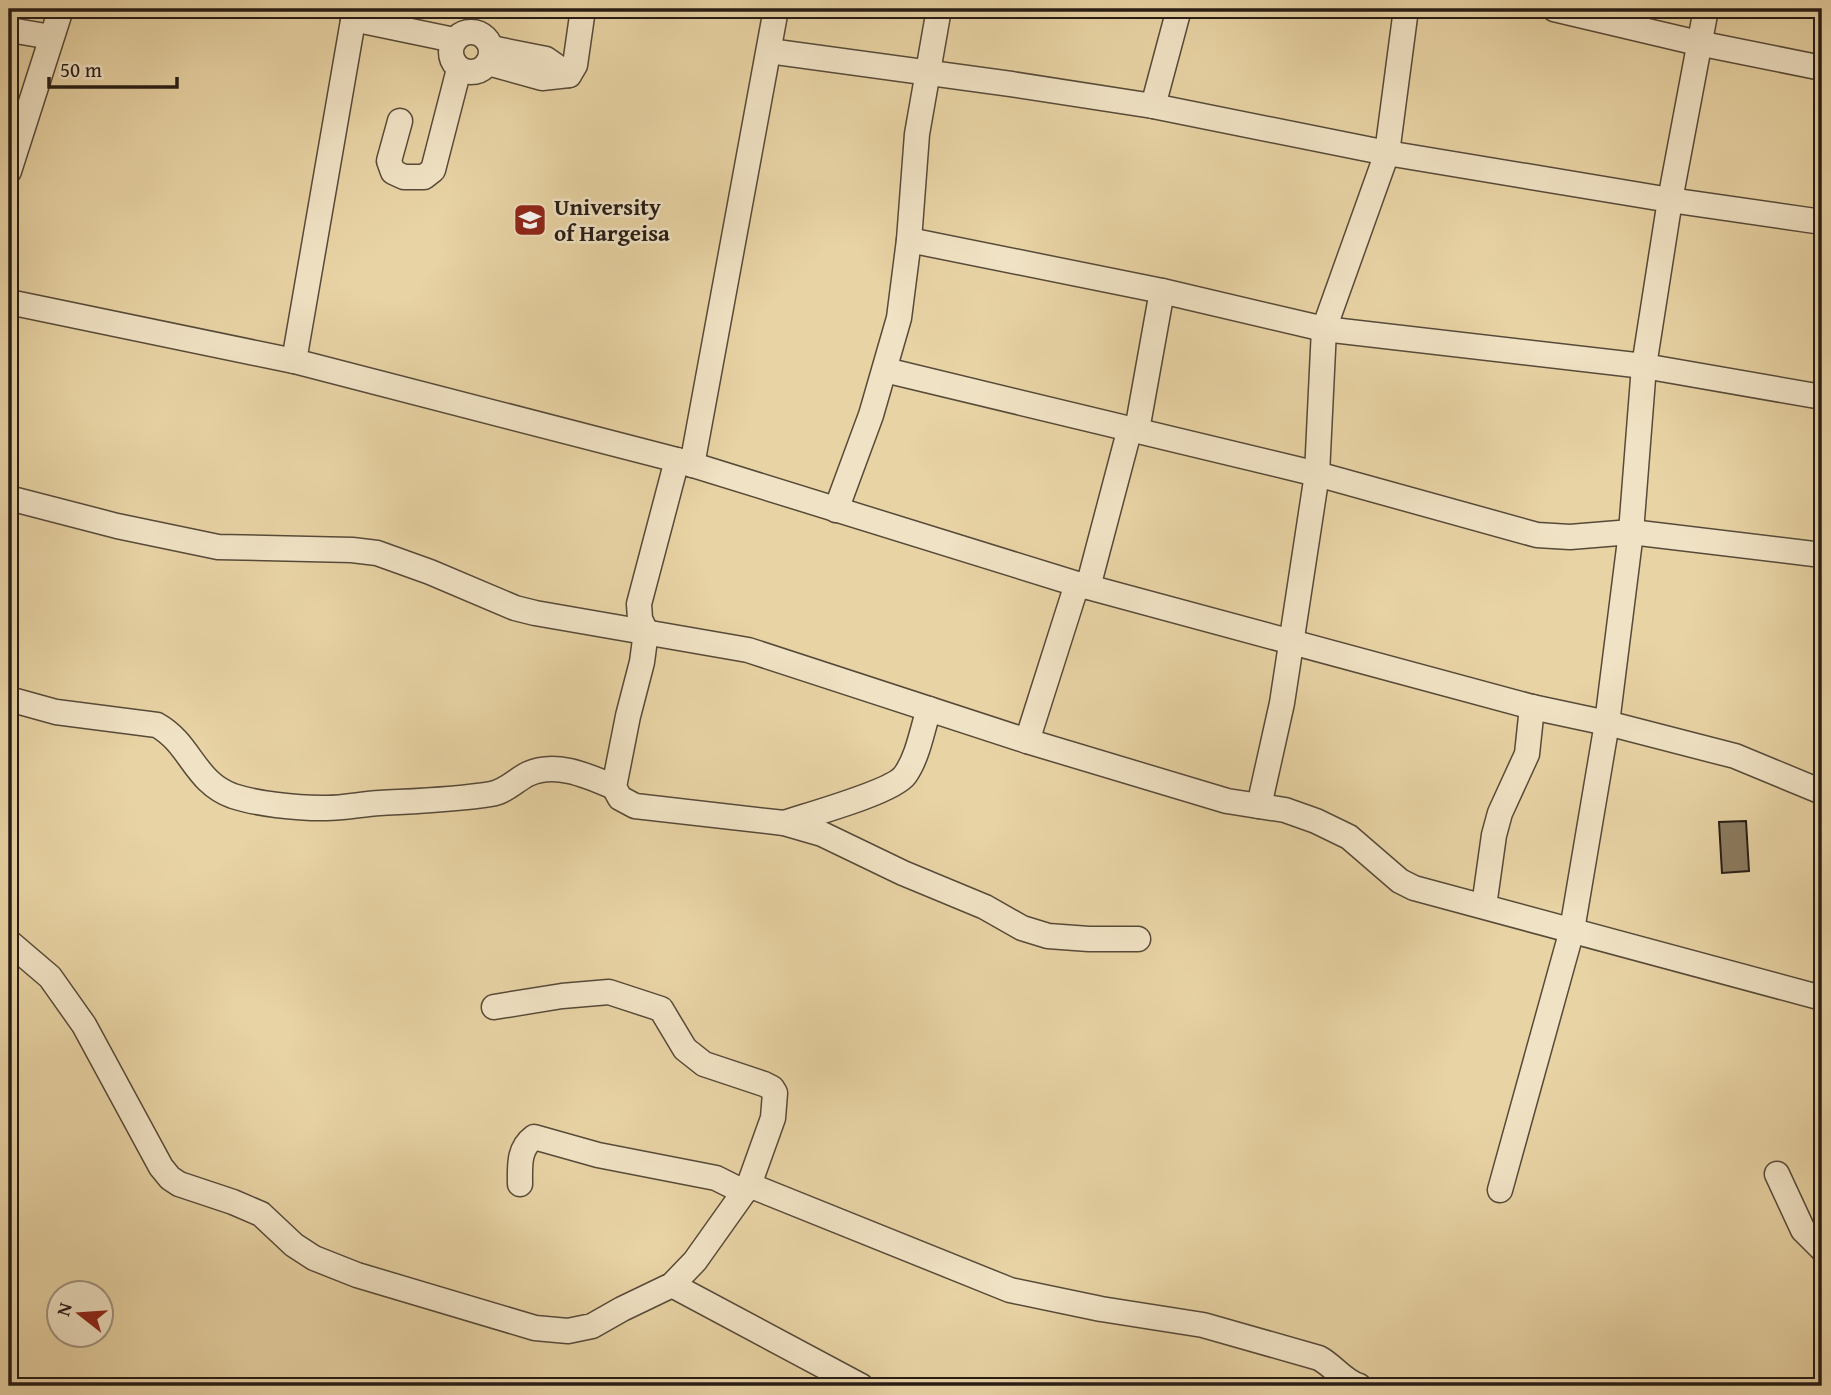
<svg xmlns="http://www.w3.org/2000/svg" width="1831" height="1395" font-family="'Gentium Book Plus',serif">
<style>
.building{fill:#8b7b5f;stroke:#271c15;stroke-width:2}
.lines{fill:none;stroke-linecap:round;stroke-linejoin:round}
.minor-casing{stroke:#574a39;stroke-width:27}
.minor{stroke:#f0e2c4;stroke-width:24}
.labels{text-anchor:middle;stroke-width:5;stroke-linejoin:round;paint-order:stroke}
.poi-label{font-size:23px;font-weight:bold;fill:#271c15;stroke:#f0e2c4;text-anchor:start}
</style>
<rect width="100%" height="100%" fill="#e8d3a4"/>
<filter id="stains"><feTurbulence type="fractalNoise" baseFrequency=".00286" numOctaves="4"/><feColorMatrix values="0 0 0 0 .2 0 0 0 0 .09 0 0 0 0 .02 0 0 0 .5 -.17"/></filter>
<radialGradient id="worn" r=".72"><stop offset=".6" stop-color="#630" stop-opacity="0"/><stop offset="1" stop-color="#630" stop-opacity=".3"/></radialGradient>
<path class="building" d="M1746,821L1749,871L1722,873L1719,822Z"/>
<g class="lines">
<defs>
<g id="minor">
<path d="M1554,9L1698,43L1822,68"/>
<path d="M353,19L454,40"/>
<circle cx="471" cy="52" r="20"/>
<path d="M9,33L16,31L51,37"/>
<path d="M491,48L546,59L569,75"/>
<path d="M769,51L1011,84L1153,106L1387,153L1670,200L1822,222"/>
<path d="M488,63L542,78L569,75L575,65L583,9"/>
<path d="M1153,106L1179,9"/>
<path d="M400,121L389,161L393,172L404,177H424L433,170L459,69"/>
<path d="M9,171L61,9"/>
<path d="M909,240L1162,291L1324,329L1644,366L1822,397"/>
<path d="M9,302L294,361L677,460L1077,584L1532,707L1607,723L1735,756L1822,792"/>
<path d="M294,361L355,9"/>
<path d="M885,370L1317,474L1537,535L1570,537L1631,532L1822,555"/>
<path d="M1137,430L1162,291"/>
<path d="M677,460L639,604L640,619L646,632L642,662L628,716L614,787L620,798L635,806L784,823L822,834L903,873L985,907L1022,928L1048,936L1089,939H1138"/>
<path d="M692,465L776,9"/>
<path d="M9,498L117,526L218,547L352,550L377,553L430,572L515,608L535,613L748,650L1027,741L1227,801L1285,810L1316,821L1349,837L1400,881L1414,888L1822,998"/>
<path d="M836,510L871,415L899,318L909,240L917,134L939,9"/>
<path d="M1088,587L1130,428"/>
<path d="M9,699L56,712L157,725C191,744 194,782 233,796C257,804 296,808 322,808C341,809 361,804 380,803C417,801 454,800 491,794C505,792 516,780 528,774C556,761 588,776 614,787"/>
<path d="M1027,741L1077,584"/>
<path d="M1259,806L1282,703L1317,474L1324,329L1387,153L1406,9"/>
<path d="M784,823C808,815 893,792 905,775C918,757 922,730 929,709"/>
<path d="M1484,906L1494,835L1500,813L1527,754L1532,707"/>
<path d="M9,942L50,977L84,1025L161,1167L170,1178L179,1184L233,1202L261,1214L294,1245L314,1258L357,1275L535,1328L568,1331L592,1326L622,1309L672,1285L695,1261L749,1185L773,1118L775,1093L772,1088L764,1084L704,1064L685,1049L661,1009L609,992L562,996L494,1007"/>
<path d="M1777,1174L1803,1230L1822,1249"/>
<path d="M520,1184C520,1166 518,1149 534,1137L598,1155L716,1178L744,1192"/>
<path d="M749,1185L1010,1290L1101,1309L1203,1325L1319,1358C1334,1366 1343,1381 1359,1386"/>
<path d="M1500,1190L1572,930L1607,723L1631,532L1644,366L1670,200L1706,9"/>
<path d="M672,1285L861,1386"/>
</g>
</defs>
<use href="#minor" class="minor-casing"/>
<use href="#minor" class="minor"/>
</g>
<defs>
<symbol id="university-square" viewBox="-11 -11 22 22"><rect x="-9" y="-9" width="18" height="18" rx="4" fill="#8f2418" stroke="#f0e2c4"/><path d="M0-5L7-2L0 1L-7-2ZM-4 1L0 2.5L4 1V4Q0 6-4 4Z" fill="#fff"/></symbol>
</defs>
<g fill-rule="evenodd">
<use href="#university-square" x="511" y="201" width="38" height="38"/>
</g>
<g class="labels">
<g class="poi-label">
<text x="554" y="215">University<tspan x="554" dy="26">of Hargeisa</tspan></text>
</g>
</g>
<rect width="1831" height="1395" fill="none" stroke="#e8d3a4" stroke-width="35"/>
<rect x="10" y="10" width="1810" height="1374" fill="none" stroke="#271c15" stroke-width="3.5"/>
<rect x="18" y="18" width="1796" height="1360" fill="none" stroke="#271c15" stroke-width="2"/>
<g transform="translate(80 1314) rotate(287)"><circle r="33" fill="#f0e2c4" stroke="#a0937e" stroke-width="2"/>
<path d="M0-5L12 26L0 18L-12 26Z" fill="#8f2418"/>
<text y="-10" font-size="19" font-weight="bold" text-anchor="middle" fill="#271c15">N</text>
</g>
<path d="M49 77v10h128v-10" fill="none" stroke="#271c15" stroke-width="3.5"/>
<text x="60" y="77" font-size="21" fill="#271c15" stroke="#f0e2c4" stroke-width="5" paint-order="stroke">50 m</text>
<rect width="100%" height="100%" filter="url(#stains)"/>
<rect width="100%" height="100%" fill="url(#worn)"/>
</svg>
